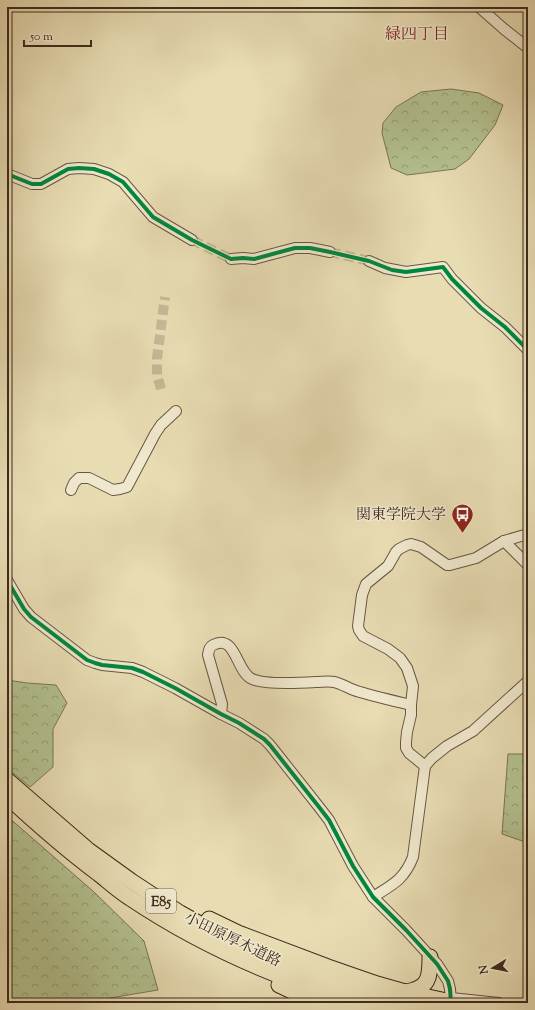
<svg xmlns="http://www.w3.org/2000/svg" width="535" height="1010" font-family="'Sorts Mill Goudy','Noto Serif JP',serif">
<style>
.forest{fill:url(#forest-crowns);stroke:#787656}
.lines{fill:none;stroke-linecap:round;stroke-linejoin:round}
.minor-tunnel{stroke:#c6b995;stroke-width:10;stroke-dasharray:10 5;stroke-linecap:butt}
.minor-casing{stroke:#685742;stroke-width:12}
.highway-casing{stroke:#3d2b1c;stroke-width:17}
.minor{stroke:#f0e8ce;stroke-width:10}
.highway{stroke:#e8dcb3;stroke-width:15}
.cycleway-casing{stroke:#f0e8ce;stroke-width:6}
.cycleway{stroke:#00873e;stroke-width:4}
.labels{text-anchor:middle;stroke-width:3;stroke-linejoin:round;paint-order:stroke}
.shield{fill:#f0e8ce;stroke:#736451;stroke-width:1}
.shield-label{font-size:14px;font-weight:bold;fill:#3d2b1c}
.poi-label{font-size:15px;fill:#3d2b1c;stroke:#f0e8ce;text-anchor:end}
.street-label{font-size:15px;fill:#3d2b1c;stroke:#f0e8ce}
.neighbourhood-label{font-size:16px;fill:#7a1f14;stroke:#f0e8ce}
</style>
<defs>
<pattern id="forest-crowns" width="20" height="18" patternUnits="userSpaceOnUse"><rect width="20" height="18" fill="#b3c18f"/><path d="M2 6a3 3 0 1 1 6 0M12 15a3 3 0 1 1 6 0" fill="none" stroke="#939d74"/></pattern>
</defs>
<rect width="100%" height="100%" fill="#e8dcb3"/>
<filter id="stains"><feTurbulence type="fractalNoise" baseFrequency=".005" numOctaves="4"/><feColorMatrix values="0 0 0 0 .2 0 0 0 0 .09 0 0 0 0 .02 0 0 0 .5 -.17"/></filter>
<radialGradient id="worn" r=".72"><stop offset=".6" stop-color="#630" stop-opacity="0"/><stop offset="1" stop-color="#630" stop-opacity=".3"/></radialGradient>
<g class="forest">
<path d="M451,89L479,93L503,105L495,125L469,159L455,169L407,175L391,168L382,133L383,123L396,107L421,92Z"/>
<path d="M7,680L27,683L56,685L67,703L53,729V767L30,787L7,768Z"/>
<path d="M508,754H528V843L502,834Z"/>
<path d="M7,816L94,892L144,941L158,990L80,1003H7Z"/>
</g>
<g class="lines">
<g class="minor-tunnel">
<path d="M192,240L231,259"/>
<path d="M330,252L369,261"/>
<path d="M161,389L157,375V358L165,297"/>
</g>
<defs>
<g id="minor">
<path d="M479,7L504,29L528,48"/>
<path d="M7,174L32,184H41L68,169L79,168L94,169L109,174L123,182L153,217L192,240"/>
<path d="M231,259L243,258L254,259L295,248H310L330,252"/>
<path d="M369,261L385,268L406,272L443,267L452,279L481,308L505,327L528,350"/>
<path d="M71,490L74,483L79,478H89L113,490L120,489L127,487L155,434L161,425L176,411"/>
<path d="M504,541L528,565"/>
<path d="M7,580L24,609L31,617L87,660L95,663L102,665L132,668L143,672L175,688L221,714L239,723L264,739L270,745L319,807L329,820L353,866L373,897L406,930L437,964L448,981L450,989L451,1003"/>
<path d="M221,714L222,704L208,655C209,650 209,647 213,645C236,633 236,672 252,679C265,685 300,683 316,682C322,682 329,681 334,682C343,684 351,690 360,692C377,697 394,701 411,705"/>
<path d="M425,766L409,753L406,748V742L407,732L411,715V705L413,686L407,668L400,658L388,649L363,636L359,630L358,626L362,595L366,584L388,566L396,552L399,549L407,545L411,544L421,547L447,565H450L476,558L504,541L528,534"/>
<path d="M373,897C392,885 404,880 413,857L425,766L432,758L447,746L473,731L528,681"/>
<path d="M451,998L499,1003"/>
<path d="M526,1003L528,1002"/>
</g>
<g id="highway">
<path d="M7,780L88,850L131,881L180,913L227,939L273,960L339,986L369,995L403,1003"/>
<path d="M7,796C36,823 67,850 99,874C109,882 119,891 130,898C200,945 278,979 358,1003"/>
<path d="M209,919L238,933L328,967L377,984L405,992L451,1002"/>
<path d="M279,985L311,1000L320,1003"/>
<path d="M406,992C429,988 430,978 430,957"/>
</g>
</defs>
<use href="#minor" class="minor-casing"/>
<use href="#highway" class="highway-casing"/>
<use href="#minor" class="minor"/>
<use href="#highway" class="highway"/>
<defs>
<g id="cycleway">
<path d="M7,174L32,184H41L68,169L79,168L94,169L109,174L123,182L153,217L192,240L231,259L243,258L254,259L295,248H310L330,252L369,261L392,270L406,272L443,267L452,279L481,308L505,327L528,350"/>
<path d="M7,580L24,609L31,617L87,660L95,663L102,665L132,668L143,672L175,688L221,714L239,723L264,739L270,745L319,807L329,820L353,866L373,897L406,930L437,964L448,981L450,989L451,1003"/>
</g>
</defs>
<use href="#cycleway" class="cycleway-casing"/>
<use href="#cycleway" class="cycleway"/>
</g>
<defs>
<symbol id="bus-pin" viewBox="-11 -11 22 30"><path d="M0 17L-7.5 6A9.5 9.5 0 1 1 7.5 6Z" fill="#8f2418" stroke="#f0e8ce"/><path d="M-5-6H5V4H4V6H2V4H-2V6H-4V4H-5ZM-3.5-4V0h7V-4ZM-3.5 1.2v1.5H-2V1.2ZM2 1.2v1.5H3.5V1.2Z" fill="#fff"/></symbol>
</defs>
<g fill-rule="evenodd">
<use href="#bus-pin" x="450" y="502" width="25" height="34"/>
</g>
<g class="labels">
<rect class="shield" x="146" y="889" width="30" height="24" rx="3"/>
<g class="shield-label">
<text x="161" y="906">E85</text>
</g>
<g class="poi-label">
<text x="446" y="519">関東学院大学</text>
</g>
<g class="street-label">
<text transform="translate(233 939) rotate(26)" y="5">小田原厚木道路</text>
</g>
<g class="neighbourhood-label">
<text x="417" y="39">緑四丁目</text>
</g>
</g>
<rect width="535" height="1010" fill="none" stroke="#e8dcb3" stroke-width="24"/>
<rect x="8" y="8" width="519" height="994" fill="none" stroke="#3d2b1c" stroke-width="2"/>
<rect x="12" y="12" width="511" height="986" fill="none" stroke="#3d2b1c"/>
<g transform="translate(493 968) rotate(260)" stroke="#f0e8ce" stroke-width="3" paint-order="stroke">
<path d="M0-3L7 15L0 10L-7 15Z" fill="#3d2b1c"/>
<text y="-6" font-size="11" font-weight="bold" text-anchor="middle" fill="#3d2b1c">N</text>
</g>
<path d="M24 40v6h67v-6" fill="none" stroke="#3d2b1c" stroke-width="2"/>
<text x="30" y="40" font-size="12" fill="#3d2b1c" stroke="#f0e8ce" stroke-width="3" paint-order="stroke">50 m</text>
<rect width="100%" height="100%" filter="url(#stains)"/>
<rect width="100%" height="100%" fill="url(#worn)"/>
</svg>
